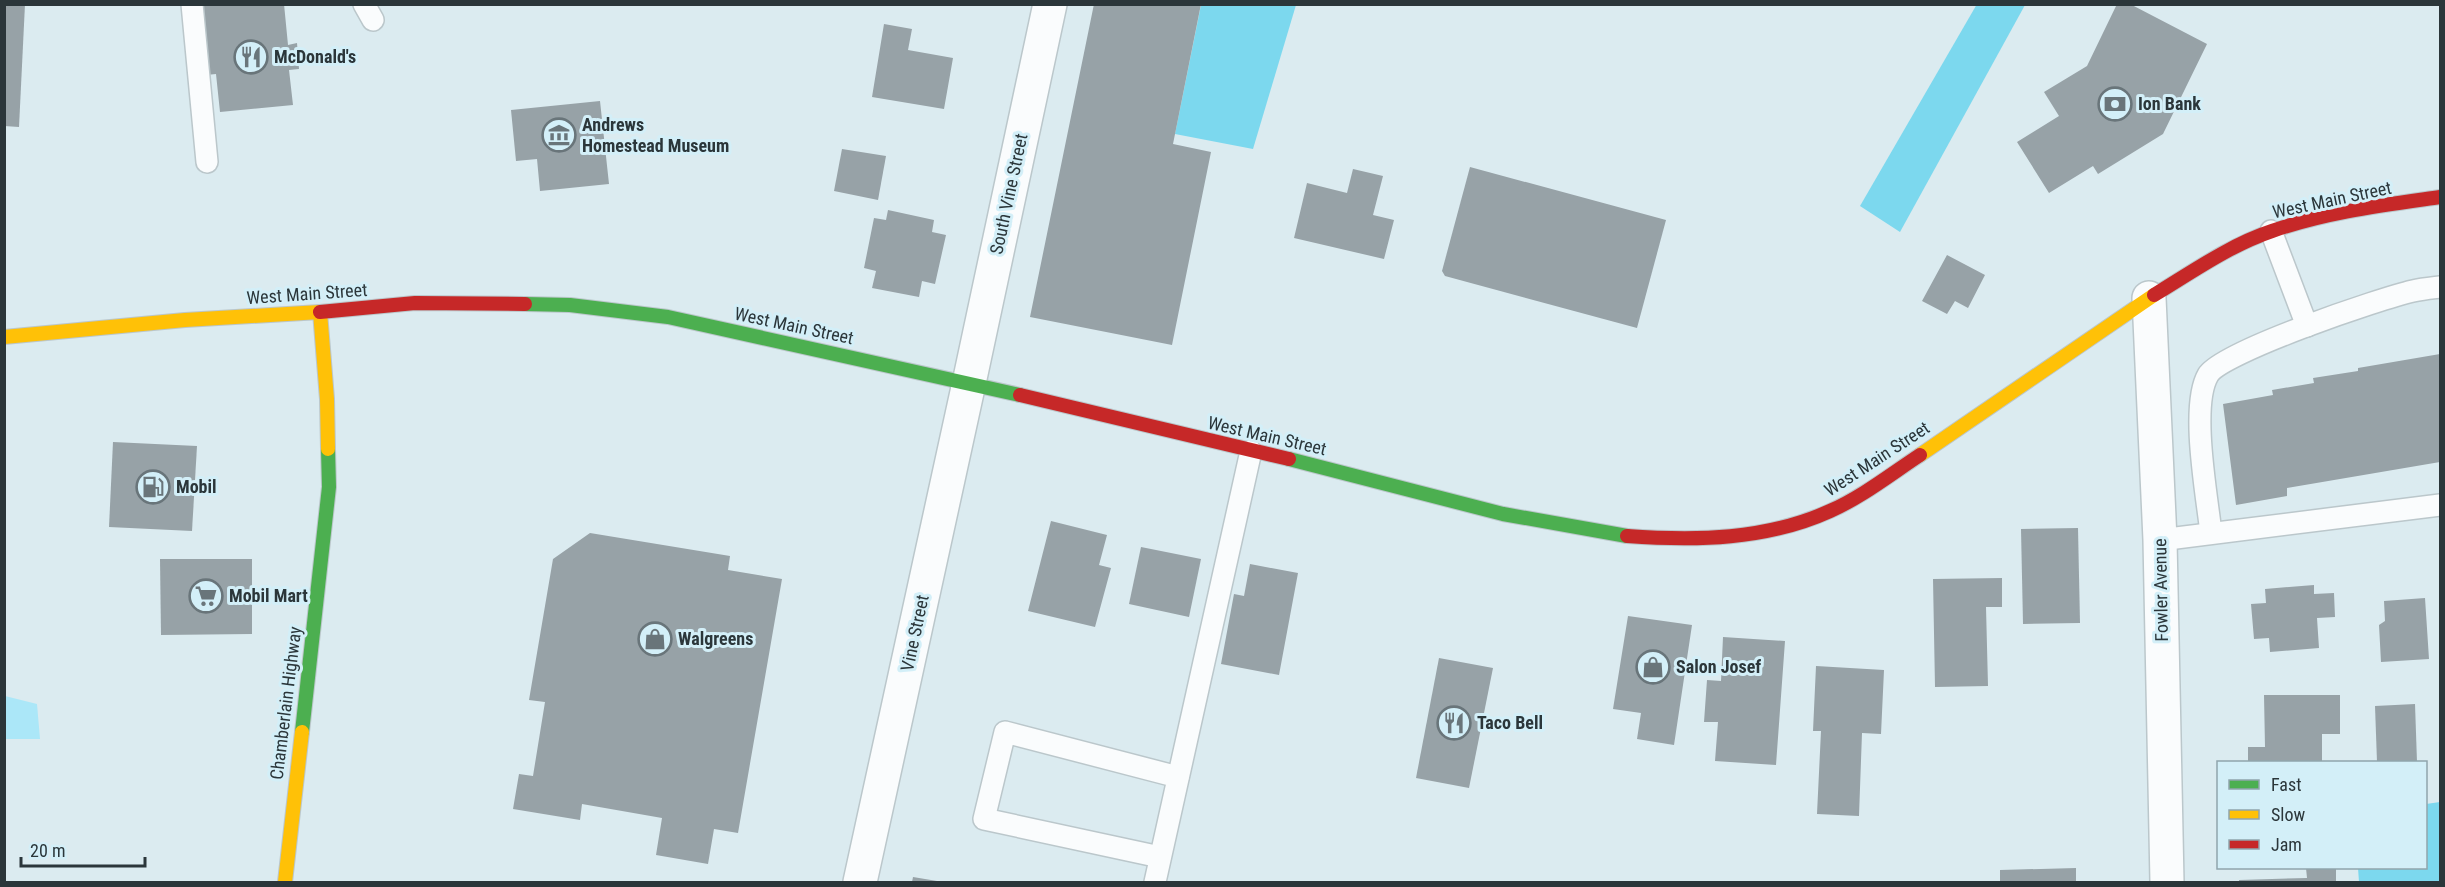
<svg xmlns="http://www.w3.org/2000/svg" width="2445" height="887" font-family="'Roboto Condensed',sans-serif">
<style>
.green{fill:#abe7f8}
.forest{fill:#7cd8ee}
.building{fill:#97a2a7}
.lines{fill:none;stroke-linecap:round;stroke-linejoin:round}
.lane-casing{stroke:#bbc7cb;stroke-width:24}
.street-casing{stroke:#bbc7cb;stroke-width:36}
.fast-casing{stroke:#bbc7cb;stroke-width:16}
.slow-casing{stroke:#bbc7cb;stroke-width:16}
.jam-casing{stroke:#bbc7cb;stroke-width:16}
.lane{stroke:#fafcfd;stroke-width:21}
.street{stroke:#fafcfd;stroke-width:33}
.fast{stroke:#4caf50;stroke-width:14}
.slow{stroke:#ffc107;stroke-width:14}
.jam{stroke:#c62828;stroke-width:14}
.labels{text-anchor:middle;stroke-width:6;stroke-linejoin:round;paint-order:stroke}
.poi-label{font-size:18px;font-weight:bold;fill:#2b363a;stroke:#d3eff8;text-anchor:start}
.street-label{font-size:18px;fill:#2b363a;stroke:#d3eff8}
</style>
<rect width="100%" height="100%" fill="#dbebf0"/>
<path class="green" d="M5,696L37,704L40,739H5Z"/>
<g class="forest">
<path d="M1977,4L2025,5L1900,232L1860,206Z"/>
<path d="M1201,5H1296L1253,149L1175,134Z"/>
<path d="M2440,802V882H2359L2358,868H2426V804Z"/>
</g>
<g class="building">
<path d="M4,4H25L19,127L4,126Z"/>
<path d="M199,4H284L288,45L297,43L299,69L289,70L293,105L220,112L216,74L206,75Z"/>
<path d="M1094,4H1201L1173,144L1211,152L1172,345L1030,317Z"/>
<path d="M2117,4H2130L2207,44L2163,134L2098,174L2093,166L2049,193L2017,142L2059,116L2044,92L2087,66Z"/>
<path d="M884,24L912,29L908,50L953,58L944,109L872,97Z"/>
<path d="M600,101L609,184L540,191L537,159L516,161L511,110Z"/>
<path d="M842,149L886,156L878,200L834,191Z"/>
<path d="M1470,167L1666,220L1637,328L1445,276L1442,271Z"/>
<path d="M1353,169L1383,176L1373,215L1394,220L1384,259L1294,238L1307,183L1347,193Z"/>
<path d="M888,210L934,220L932,232L946,235L935,284L922,281L919,297L872,288L876,271L864,268L874,218L886,220Z"/>
<path d="M1947,255L1985,275L1968,308L1955,301L1947,314L1922,301Z"/>
<path d="M2440,354V462L2287,488V496L2236,505L2223,404L2273,395L2272,390L2314,383L2313,378L2358,371V368Z"/>
<path d="M113,442L197,446L192,531L109,527Z"/>
<path d="M1051,521L1107,535L1099,565L1111,568L1095,627L1028,611Z"/>
<path d="M2078,528L2080,623L2023,624L2021,529Z"/>
<path d="M590,533L730,556L728,570L782,579L738,833L714,829L708,864L656,855L662,818L582,804L580,820L513,809L519,774L533,776L545,702L529,700L553,559Z"/>
<path d="M1141,547L1201,559L1189,617L1129,604Z"/>
<path d="M160,559H252V634L161,635Z"/>
<path d="M1250,564L1298,573L1279,675L1221,664L1234,594L1244,596Z"/>
<path d="M2002,578V607H1986L1988,686L1935,687L1933,579Z"/>
<path d="M2314,585V594L2334,593L2335,617L2317,618L2319,648L2270,652L2269,638L2254,639L2251,604L2266,603L2265,589Z"/>
<path d="M2425,598L2429,659L2381,662L2379,625L2385,621L2384,601Z"/>
<path d="M1628,616L1692,625L1674,745L1637,739L1641,713L1613,709Z"/>
<path d="M1723,637L1785,641L1776,765L1715,761L1718,722H1704L1707,680L1721,681Z"/>
<path d="M1439,658L1493,668L1469,788L1416,778Z"/>
<path d="M1816,666L1884,670L1881,734L1862,733L1859,816L1817,814L1821,731H1813Z"/>
<path d="M2264,695H2340V734H2322V762H2248V747H2265Z"/>
<path d="M2415,704L2417,762H2377L2375,706Z"/>
<path d="M2076,868V882H2000V870Z"/>
<path d="M2306,868H2336V882H2239V880L2307,878Z"/>
<path d="M913,877L937,881V882H912Z"/>
</g>
<g class="lines">
<defs>
<g id="lane">
<path d="M192,4L207,162"/>
<path d="M364,4L373,20"/>
<path d="M2271,231L2307,326"/>
<path d="M2211,533C2207,496 2190,406 2208,375C2221,352 2382,298 2413,291C2422,289 2432,288 2440,287"/>
<path d="M2160,540L2440,505"/>
<path d="M1160,857L984,819L1005,732L1178,777"/>
<path d="M1155,882L1251,451"/>
</g>
<g id="street">
<path d="M2149,298L2160,540L2167,882"/>
<path d="M860,882L969,383L1050,4"/>
</g>
<g id="fast">
<path d="M525,304L570,305L668,317L1020,395"/>
<path d="M1289,459L1503,514L1627,536"/>
<path d="M302,732L329,487L328,449"/>
</g>
<g id="slow">
<path d="M4,337L185,320L320,312L327,399L328,449"/>
<path d="M1920,455L2154,295"/>
<path d="M285,882L302,732"/>
</g>
<g id="jam">
<path d="M2154,295C2192,272 2230,245 2272,231C2326,212 2384,205 2440,197"/>
<path d="M320,312L415,303L525,304"/>
<path d="M1020,395L1289,459"/>
<path d="M1627,536C1696,541 1766,540 1830,511C1862,497 1891,474 1920,455"/>
</g>
</defs>
<use href="#lane" class="lane-casing"/>
<use href="#street" class="street-casing"/>
<use href="#fast" class="fast-casing"/>
<use href="#slow" class="slow-casing"/>
<use href="#jam" class="jam-casing"/>
<use href="#lane" class="lane"/>
<use href="#street" class="street"/>
<use href="#fast" class="fast"/>
<use href="#slow" class="slow"/>
<use href="#jam" class="jam"/>
</g>
<defs>
<symbol id="restaurant-ring" viewBox="-11 -11 22 22"><circle r="9.5" fill="#d3eff8" stroke="#69757a" stroke-width="1.5"/><path d="M-5-6h1v4h1v-4h1v4h1v-4h1v5L-1.5 .5V6h-2V.5L-5-1ZM5-6V6H3V1.5H1.5Q1.5-4 5-6Z" fill="#69757a"/></symbol>
<symbol id="bank-ring" viewBox="-11 -11 22 22"><circle r="9.5" fill="#d3eff8" stroke="#69757a" stroke-width="1.5"/><path d="M-6-4H6V4H-6ZM0-2.3a2.3 2.3 0 1 0 0 4.6a2.3 2.3 0 1 0 0-4.6Z" fill="#69757a"/></symbol>
<symbol id="museum-ring" viewBox="-11 -11 22 22"><circle r="9.5" fill="#d3eff8" stroke="#69757a" stroke-width="1.5"/><path d="M0-6L6-3V-2H-6V-3ZM-5-1h2V3h-2ZM-1-1h2V3h-2ZM3-1h2V3H3ZM-6 4H6V6H-6Z" fill="#69757a"/></symbol>
<symbol id="fuel-ring" viewBox="-11 -11 22 22"><circle r="9.5" fill="#d3eff8" stroke="#69757a" stroke-width="1.5"/><path d="M-5.5-6h7V0h2V4h1.3V-2.5L3-4.5l.8-.8L6-3V5H2.5V1h-1V6h-7ZM-4.2-4.7v3.2H.2V-4.7Z" fill="#69757a"/></symbol>
<symbol id="supermarket-ring" viewBox="-11 -11 22 22"><circle r="9.5" fill="#d3eff8" stroke="#69757a" stroke-width="1.5"/><path d="M-6-5.5h2.5l.6 2H6L4.5 2H-2.5L-4.4-4H-6ZM-1.5 3.2a1.3 1.3 0 1 0 .1 0ZM3 3.2a1.3 1.3 0 1 0 .1 0Z" fill="#69757a"/></symbol>
<symbol id="shop-ring" viewBox="-11 -11 22 22"><circle r="9.5" fill="#d3eff8" stroke="#69757a" stroke-width="1.5"/><path d="M-5-2.5h2.3a2.7 3.5 0 0 1 5.4 0H5L5.5 6h-11ZM-1.5-2.5h3a1.5 2.3 0 0 0-3 0Z" fill="#69757a"/></symbol>
</defs>
<g fill-rule="evenodd">
<use href="#restaurant-ring" x="232" y="38" width="38" height="38"/>
<use href="#bank-ring" x="2096" y="85" width="38" height="38"/>
<use href="#museum-ring" x="540" y="116" width="38" height="38"/>
<use href="#fuel-ring" x="134" y="468" width="38" height="38"/>
<use href="#supermarket-ring" x="187" y="577" width="38" height="38"/>
<use href="#shop-ring" x="636" y="620" width="38" height="38"/>
<use href="#shop-ring" x="1634" y="648" width="38" height="38"/>
<use href="#restaurant-ring" x="1435" y="704" width="38" height="38"/>
</g>
<g class="labels">
<g class="poi-label">
<text x="274" y="63">McDonald's</text>
<text x="2138" y="110">Ion Bank</text>
<text x="582" y="131">Andrews<tspan x="582" dy="21">Homestead Museum</tspan></text>
<text x="176" y="493">Mobil</text>
<text x="229" y="602">Mobil Mart</text>
<text x="678" y="645">Walgreens</text>
<text x="1676" y="673">Salon Josef</text>
<text x="1477" y="729">Taco Bell</text>
</g>
<g class="street-label">
<text transform="translate(1009 194) rotate(-78)" y="6">South Vine Street</text>
<text transform="translate(2332 200) rotate(-12)" y="6">West Main Street</text>
<text transform="translate(307 294) rotate(-4)" y="6">West Main Street</text>
<text transform="translate(794 326) rotate(12)" y="6">West Main Street</text>
<text transform="translate(1267 436) rotate(13)" y="6">West Main Street</text>
<text transform="translate(1877 459) rotate(-33)" y="6">West Main Street</text>
<text transform="translate(2161 590) rotate(-91)" y="6">Fowler Avenue</text>
<text transform="translate(915 633) rotate(-78)" y="6">Vine Street</text>
<text transform="translate(286 703) rotate(-83)" y="6">Chamberlain Highway</text>
</g>
</g>
<rect width="2445" height="887" fill="none" stroke="#2b363a" stroke-width="12"/>
<rect x="2217" y="761" width="210" height="108" fill="#d3eff8" stroke="#90a5ac" stroke-width="1.5"/>
<rect x="2229" y="780" width="30" height="9" fill="#4caf50" stroke="#90a5ac" stroke-width="1.5"/>
<text x="2271" y="791" font-size="18" fill="#2b363a">Fast</text>
<rect x="2229" y="810" width="30" height="9" fill="#ffc107" stroke="#90a5ac" stroke-width="1.5"/>
<text x="2271" y="821" font-size="18" fill="#2b363a">Slow</text>
<rect x="2229" y="840" width="30" height="9" fill="#c62828" stroke="#90a5ac" stroke-width="1.5"/>
<text x="2271" y="851" font-size="18" fill="#2b363a">Jam</text>
<path d="M21 857v9h124v-9" fill="none" stroke="#2b363a" stroke-width="3"/>
<text x="30" y="857" font-size="18" fill="#2b363a" stroke="#d3eff8" stroke-width="4.5" paint-order="stroke">20 m</text>
</svg>
